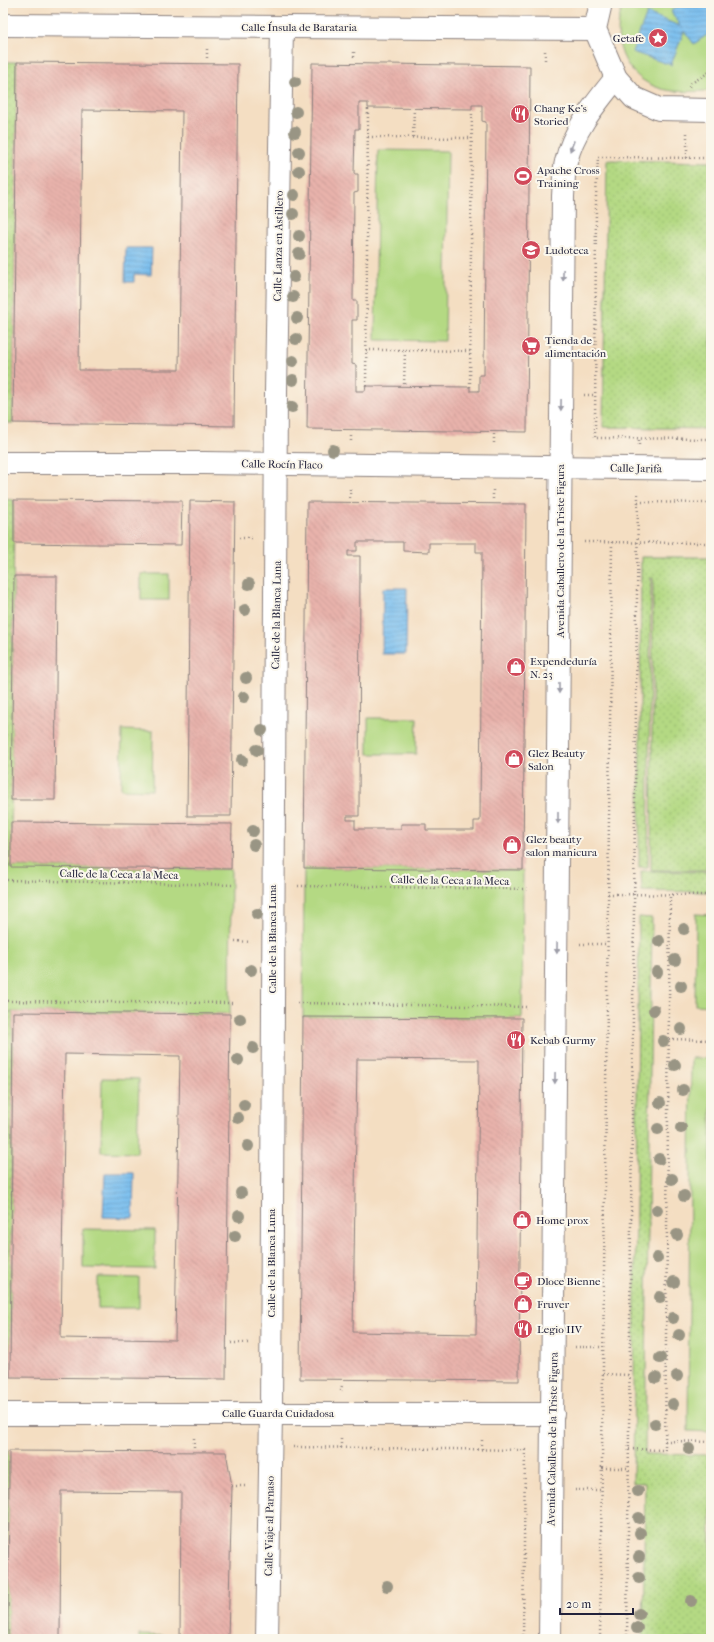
<svg xmlns="http://www.w3.org/2000/svg" width="714" height="1642" font-family="'IM FELL French Canon',serif">
<style>
.grass{fill:url(#grass-dots);stroke:#6b7e5f}
.green{fill:#b4d983;stroke:#6b7e5f}
.water{fill:url(#water-rules);stroke:#4c7094}
.building{fill:url(#building-back-hatch);fill-rule:evenodd}
.lines{fill:none;stroke-linecap:round;stroke-linejoin:round}
.street-casing{stroke:#8b807e;stroke-width:24}
.path{stroke:#8b807e;stroke-width:2.5;stroke-dasharray:1 3;stroke-linecap:butt}
.street{stroke:#fff;stroke-width:22}
.tree{fill:#999584}
.oneway{fill:#9c9ca7}
.labels{text-anchor:middle;stroke-width:4;stroke-linejoin:round;paint-order:stroke}
.street-label{font-size:11px;fill:#22223b;stroke:#fbf7ec}
.poi-label{font-size:11px;fill:#22223b;stroke:#fbf7ec;text-anchor:start}
</style>
<defs>
<pattern id="grass-dots" width="8" height="8" patternUnits="userSpaceOnUse"><rect width="8" height="8" fill="#b4d983"/><path d="M2 2h.1M6 6h.1" fill="none" stroke="#9aba72" stroke-width="1.8" stroke-linecap="round"/></pattern>
<pattern id="water-rules" width="6" height="5" patternUnits="userSpaceOnUse"><rect width="6" height="5" fill="#77bdee"/><path d="M0 2.5h6" fill="none" stroke="#67a2cd"/></pattern>
<pattern id="building-back-hatch" width="6" height="6" patternUnits="userSpaceOnUse"><rect width="6" height="6" fill="#e8b2ab"/><path d="M-1 5l2 2M0 0l6 6M5-1l2 2" fill="none" stroke="#c79994"/></pattern>
</defs>
<rect width="100%" height="100%" fill="#fbf7ec"/>
<filter id="ink" filterUnits="userSpaceOnUse"><feTurbulence type="fractalNoise" baseFrequency=".025" numOctaves="2"/><feDisplacementMap in="SourceGraphic" scale="8" xChannelSelector="R" yChannelSelector="G"/><feConvolveMatrix kernelMatrix="1 2 1 2 8 2 1 2 1" color-interpolation-filters="sRGB"/></filter>
<filter id="wash" filterUnits="userSpaceOnUse"><feTurbulence type="fractalNoise" baseFrequency=".012" numOctaves="4" result="noise"/><feDisplacementMap in="SourceGraphic" scale="16" xChannelSelector="R" yChannelSelector="G"/><feGaussianBlur stdDeviation="0.9" result="paint"/><feColorMatrix in="noise" values="0 0 0 0 0 0 0 0 0 0 0 0 0 0 0 0 0 1.4 0 .05"/><feComposite in="paint" operator="in"/></filter>
<g filter="url(#wash)">
<rect width="100%" height="100%" fill="#f4dec2"/>
<g class="grass">
<path d="M3,62H17L13,423H3Z"/>
<path d="M607,160L711,162V429L603,427Z"/>
<path d="M3,499L14,500L11,867H3Z"/>
<path d="M641,557H711V870H651L653,578H651L648,867H639Z"/>
<path d="M641,871L711,872V892L642,891Z"/>
<path d="M639,917L652,918L645,1454L711,1455V1639H643L645,1483H633Z"/>
<path d="M3,1012H13L10,1377H3Z"/>
<path d="M3,1451H9L8,1639H3Z"/>
</g>
<g class="green">
<path d="M624,3H711V91C695,91 677,93 662,89C623,78 609,38 624,3Z"/>
<path d="M378,150L448,151L445,341L375,340Z"/>
<rect x="141" y="574" width="28" height="26"/>
<path d="M368,718H417L416,754H368Z"/>
<path d="M122,730L153,731L152,790L121,789Z"/>
<path d="M3,867L231,869L230,1014L3,1012Z"/>
<path d="M304,868L523,870L522,1018L303,1017Z"/>
<path d="M696,914L711,915V1006L695,1005Z"/>
<path d="M691,1058L711,1059V1432L688,1431Z"/>
<path d="M102,1078L139,1079L137,1153L101,1152Z"/>
<path d="M83,1229L155,1230V1269L83,1268Z"/>
<path d="M98,1277L139,1278V1308H98Z"/>
<path d="M139,1635L173,1636V1639H139Z"/>
</g>
<g class="water">
<path d="M682,3H711V32L694,44L684,31L671,65L632,52L647,13L680,26L671,11Z"/>
<path d="M126,248H152L151,275L134,274V282H125Z"/>
<path d="M383,588H407L406,654H382Z"/>
<path d="M105,1173H134L133,1218L103,1217Z"/>
</g>
<g id="blocks">
<g class="building">
<path d="M17,62L238,64L234,426L13,423ZM82,110L182,111L179,370H79Z"/>
<path d="M312,63L530,66L527,432L307,429ZM359,103H368V108L472,109V105H482V121L486,122L484,375H479V391H470V387L366,386L365,391H356V365L352,364V320H357V301H353L354,193L358,192V174H354L355,129H359Z"/>
<path d="M14,500L182,501L181,545L14,543Z"/>
<path d="M190,501L235,502L231,816H187Z"/>
<path d="M307,502L526,504L523,870L304,868ZM357,542H403V551L429,552V543H476V552H482L480,821H474V830H426V824H401V829H355V820H347V816H359L360,556H348V551H357Z"/>
<path d="M14,576H57L55,800H11Z"/>
<path d="M11,822L232,824L231,869L11,867Z"/>
<path d="M13,1012L230,1014L226,1379L10,1377ZM65,1054L180,1056L175,1340L61,1338Z"/>
<path d="M303,1017L522,1018L519,1381L300,1379ZM357,1059L479,1060L476,1334L353,1332Z"/>
<path d="M9,1451L226,1452L232,1486L228,1639H180L181,1492L61,1491L60,1639H8Z"/>
</g>
</g>
</g>
<g filter="url(#ink)">
<use href="#blocks" fill-opacity="0" stroke="#8b807e" stroke-width="1"/>
<g class="lines">
<defs>
<g id="street">
<path d="M601,3L595,29L616,78L634,98L659,109L711,110"/>
<path d="M3,25L595,29"/>
<path d="M3,463H203L711,469"/>
<path d="M3,1414H553"/>
<path d="M267,1639L271,1414L276,392L282,27"/>
<path d="M550,1639L563,196C564,185 563,173 566,162C573,130 596,103 616,78"/>
</g>
</defs>
<use href="#street" class="street-casing"/>
<g class="path">
<path d="M207,49V59"/>
<path d="M354,57V49"/>
<path d="M545,60V51"/>
<path d="M689,87L690,84L711,71"/>
<path d="M368,137L472,138"/>
<path d="M413,137L414,108"/>
<path d="M687,158V133"/>
<path d="M711,158L598,157L596,196L595,438L711,439"/>
<path d="M366,350H405L404,386"/>
<path d="M405,350L470,351"/>
<path d="M366,386L368,108"/>
<path d="M470,387L472,109"/>
<path d="M584,395H596"/>
<path d="M351,441V433"/>
<path d="M494,443V434"/>
<path d="M639,445V438"/>
<path d="M350,498V488"/>
<path d="M493,499V490"/>
<path d="M638,502L711,503"/>
<path d="M239,538H253"/>
<path d="M584,542L711,543"/>
<path d="M3,880L235,885"/>
<path d="M298,886L530,889"/>
<path d="M608,894L711,895"/>
<path d="M235,941L251,942"/>
<path d="M580,944H607"/>
<path d="M3,1001L235,1003"/>
<path d="M297,1003L528,1007"/>
<path d="M669,1039L711,1040"/>
<path d="M231,1343H249"/>
<path d="M575,1347H603"/>
<path d="M603,1374L629,1375"/>
<path d="M341,1391L342,1385"/>
<path d="M665,1441L711,1442"/>
<path d="M194,1447V1438"/>
<path d="M293,1447L525,1450L523,1639"/>
<path d="M341,1448V1436"/>
<path d="M482,1449V1438"/>
<path d="M629,1449L665,1450L670,895"/>
<path d="M602,1468H628"/>
<path d="M232,1486H246"/>
<path d="M575,1490H602"/>
<path d="M600,1639L612,542"/>
<path d="M627,1639L638,492"/>
</g>
<use href="#street" class="street"/>
</g>
<g class="tree">
<circle cx="295" cy="82" r="6"/>
<circle cx="296" cy="112" r="6"/>
<circle cx="295" cy="132" r="6"/>
<circle cx="299" cy="152" r="6"/>
<circle cx="299" cy="171" r="6"/>
<circle cx="294" cy="195" r="6"/>
<circle cx="293" cy="214" r="6"/>
<circle cx="299" cy="236" r="6"/>
<circle cx="299" cy="254" r="6"/>
<circle cx="294" cy="277" r="6"/>
<circle cx="293" cy="297" r="6"/>
<circle cx="297" cy="318" r="6"/>
<circle cx="296" cy="339" r="6"/>
<circle cx="293" cy="361" r="6"/>
<circle cx="293" cy="380" r="6"/>
<circle cx="292" cy="407" r="6"/>
<circle cx="333" cy="450" r="6"/>
<circle cx="249" cy="584" r="6"/>
<circle cx="245" cy="610" r="6"/>
<circle cx="246" cy="678" r="6"/>
<circle cx="244" cy="697" r="6"/>
<circle cx="262" cy="730" r="6"/>
<circle cx="257" cy="750" r="6"/>
<circle cx="242" cy="760" r="6"/>
<circle cx="253" cy="831" r="6"/>
<circle cx="254" cy="845" r="6"/>
<circle cx="257" cy="914" r="6"/>
<circle cx="684" cy="929" r="6"/>
<circle cx="659" cy="941" r="6"/>
<circle cx="675" cy="960" r="6"/>
<circle cx="251" cy="970" r="6"/>
<circle cx="657" cy="972" r="6"/>
<circle cx="681" cy="986" r="6"/>
<circle cx="654" cy="1010" r="6"/>
<circle cx="240" cy="1019" r="6"/>
<circle cx="681" cy="1029" r="6"/>
<circle cx="663" cy="1041" r="6"/>
<circle cx="253" cy="1048" r="6"/>
<circle cx="238" cy="1060" r="6"/>
<circle cx="675" cy="1065" r="6"/>
<circle cx="683" cy="1090" r="6"/>
<circle cx="660" cy="1103" r="6"/>
<circle cx="244" cy="1105" r="6"/>
<circle cx="238" cy="1118" r="6"/>
<circle cx="681" cy="1128" r="6"/>
<circle cx="658" cy="1129" r="6"/>
<circle cx="248" cy="1146" r="6"/>
<circle cx="659" cy="1159" r="6"/>
<circle cx="672" cy="1179" r="6"/>
<circle cx="241" cy="1193" r="6"/>
<circle cx="684" cy="1196" r="6"/>
<circle cx="657" cy="1210" r="6"/>
<circle cx="239" cy="1216" r="6"/>
<circle cx="677" cy="1235" r="6"/>
<circle cx="235" cy="1236" r="6"/>
<circle cx="657" cy="1258" r="6"/>
<circle cx="674" cy="1282" r="6"/>
<circle cx="660" cy="1297" r="6"/>
<circle cx="673" cy="1318" r="6"/>
<circle cx="679" cy="1335" r="6"/>
<circle cx="660" cy="1358" r="6"/>
<circle cx="677" cy="1376" r="6"/>
<circle cx="656" cy="1378" r="6"/>
<circle cx="673" cy="1404" r="6"/>
<circle cx="655" cy="1424" r="6"/>
<circle cx="689" cy="1449" r="6"/>
<circle cx="638" cy="1491" r="6"/>
<circle cx="639" cy="1518" r="6"/>
<circle cx="640" cy="1533" r="6"/>
<circle cx="639" cy="1557" r="6"/>
<circle cx="639" cy="1578" r="6"/>
<circle cx="387" cy="1586" r="6"/>
<circle cx="691" cy="1601" r="6"/>
<circle cx="639" cy="1614" r="6"/>
<circle cx="637" cy="1628" r="6"/>
</g>
<defs><path id="oneway-solid" d="M-6-.8H1V-3.2L6.5 0L1 3.2V.8H-6Z"/></defs>
<g class="oneway">
<use href="#oneway-solid" transform="translate(572 146) rotate(111)"/>
<use href="#oneway-solid" transform="translate(563 275) rotate(91)"/>
<use href="#oneway-solid" transform="translate(561 405) rotate(91)"/>
<use href="#oneway-solid" transform="translate(559 688) rotate(90)"/>
<use href="#oneway-solid" transform="translate(558 818) rotate(90)"/>
<use href="#oneway-solid" transform="translate(557 948) rotate(91)"/>
<use href="#oneway-solid" transform="translate(555 1078) rotate(91)"/>
</g>
</g>
<defs>
<symbol id="sight-disc" viewBox="-11 -11 22 22"><circle r="9.5" fill="#d1495b" stroke="#fbf7ec"/><path d="M0-6L1.8-2.2L6-1.7L2.9 1.2L3.7 5.4L0 3.3L-3.7 5.4L-2.9 1.2L-6-1.7L-1.8-2.2Z" fill="#fff"/></symbol>
<symbol id="restaurant-disc" viewBox="-11 -11 22 22"><circle r="9.5" fill="#d1495b" stroke="#fbf7ec"/><path d="M-5-6h1v4h1v-4h1v4h1v-4h1v5L-1.5 .5V6h-2V.5L-5-1ZM5-6V6H3V1.5H1.5Q1.5-4 5-6Z" fill="#fff"/></symbol>
<symbol id="stadium-disc" viewBox="-11 -11 22 22"><circle r="9.5" fill="#d1495b" stroke="#fbf7ec"/><path d="M0-5a6.5 5 0 1 0 0 10a6.5 5 0 1 0 0-10ZM-3.5-1.8h7v3.6h-7Z" fill="#fff"/></symbol>
<symbol id="school-disc" viewBox="-11 -11 22 22"><circle r="9.5" fill="#d1495b" stroke="#fbf7ec"/><path d="M0-5L7-2L0 1L-7-2ZM-4 1L0 2.5L4 1V4Q0 6-4 4Z" fill="#fff"/></symbol>
<symbol id="supermarket-disc" viewBox="-11 -11 22 22"><circle r="9.5" fill="#d1495b" stroke="#fbf7ec"/><path d="M-6-5.5h2.5l.6 2H6L4.5 2H-2.5L-4.4-4H-6ZM-1.5 3.2a1.3 1.3 0 1 0 .1 0ZM3 3.2a1.3 1.3 0 1 0 .1 0Z" fill="#fff"/></symbol>
<symbol id="shop-disc" viewBox="-11 -11 22 22"><circle r="9.5" fill="#d1495b" stroke="#fbf7ec"/><path d="M-5-2.5h2.3a2.7 3.5 0 0 1 5.4 0H5L5.5 6h-11ZM-1.5-2.5h3a1.5 2.3 0 0 0-3 0Z" fill="#fff"/></symbol>
<symbol id="cafe-disc" viewBox="-11 -11 22 22"><circle r="9.5" fill="#d1495b" stroke="#fbf7ec"/><path d="M-5.5-4.5H6V0H3Q3 3.5 0 3.5H-2.5Q-5.5 3.5-5.5 0ZM3-3.2v2h1.7v-2ZM-6 4.5H4V6H-6Z" fill="#fff"/></symbol>
</defs>
<g fill-rule="evenodd">
<use href="#sight-disc" x="647" y="27" width="22" height="22"/>
<use href="#restaurant-disc" x="509" y="103" width="22" height="22"/>
<use href="#stadium-disc" x="512" y="165" width="22" height="22"/>
<use href="#school-disc" x="520" y="239" width="22" height="22"/>
<use href="#supermarket-disc" x="520" y="335" width="22" height="22"/>
<use href="#shop-disc" x="505" y="656" width="22" height="22"/>
<use href="#shop-disc" x="503" y="748" width="22" height="22"/>
<use href="#shop-disc" x="501" y="834" width="22" height="22"/>
<use href="#restaurant-disc" x="505" y="1029" width="22" height="22"/>
<use href="#shop-disc" x="511" y="1209" width="22" height="22"/>
<use href="#cafe-disc" x="512" y="1270" width="22" height="22"/>
<use href="#shop-disc" x="512" y="1293" width="22" height="22"/>
<use href="#restaurant-disc" x="512" y="1318" width="22" height="22"/>
</g>
<g class="labels">
<g class="street-label">
<text x="299" y="31">Calle Ínsula de Barataria</text>
<text transform="translate(278 246) rotate(-89)" y="4">Calle Lanza en Astillero</text>
<text transform="translate(282 464) rotate(1)" y="4">Calle Rocín Flaco</text>
<text transform="translate(636 468) rotate(1)" y="4">Calle Jarifa</text>
<text transform="translate(560 551) rotate(-90)" y="4">Avenida Caballero de la Triste Figura</text>
<text transform="translate(276 615) rotate(-89)" y="4">Calle de la Blanca Luna</text>
<text transform="translate(119 874) rotate(1)" y="4">Calle de la Ceca a la Meca</text>
<text transform="translate(450 880) rotate(1)" y="4">Calle de la Ceca a la Meca</text>
<text transform="translate(272 939) rotate(-90)" y="4">Calle de la Blanca Luna</text>
<text transform="translate(271 1263) rotate(-90)" y="4">Calle de la Blanca Luna</text>
<text x="278" y="1417">Calle Guarda Cuidadosa</text>
<text transform="translate(552 1439) rotate(-89)" y="4">Avenida Caballero de la Triste Figura</text>
<text transform="translate(269 1526) rotate(-89)" y="4">Calle Viaje al Parnaso</text>
</g>
<g class="poi-label">
<text x="644" y="42" text-anchor="end">Getafe</text>
<text x="534" y="112">Chang Ke's<tspan x="534" dy="13">Storied</tspan></text>
<text x="537" y="174">Apache Cross<tspan x="537" dy="13">Training</tspan></text>
<text x="545" y="254">Ludoteca</text>
<text x="545" y="344">Tienda de<tspan x="545" dy="13">alimentación</tspan></text>
<text x="530" y="665">Expendeduría<tspan x="530" dy="13">N. 23</tspan></text>
<text x="528" y="757">Glez Beauty<tspan x="528" dy="13">Salon</tspan></text>
<text x="526" y="843">Glez beauty<tspan x="526" dy="13">salon manicura</tspan></text>
<text x="530" y="1044">Kebab Gurmy</text>
<text x="536" y="1224">Home prox</text>
<text x="537" y="1285">Dloce Bienne</text>
<text x="537" y="1308">Fruver</text>
<text x="537" y="1333">Legio IIV</text>
</g>
</g>
<rect width="714" height="1642" fill="none" stroke="#fbf7ec" stroke-width="16"/>
<path d="M560 1608v6h73v-6" fill="none" stroke="#22223b" stroke-width="2"/>
<text x="566" y="1608" font-size="12" fill="#22223b" stroke="#fbf7ec" stroke-width="3" paint-order="stroke">20 m</text>
</svg>
